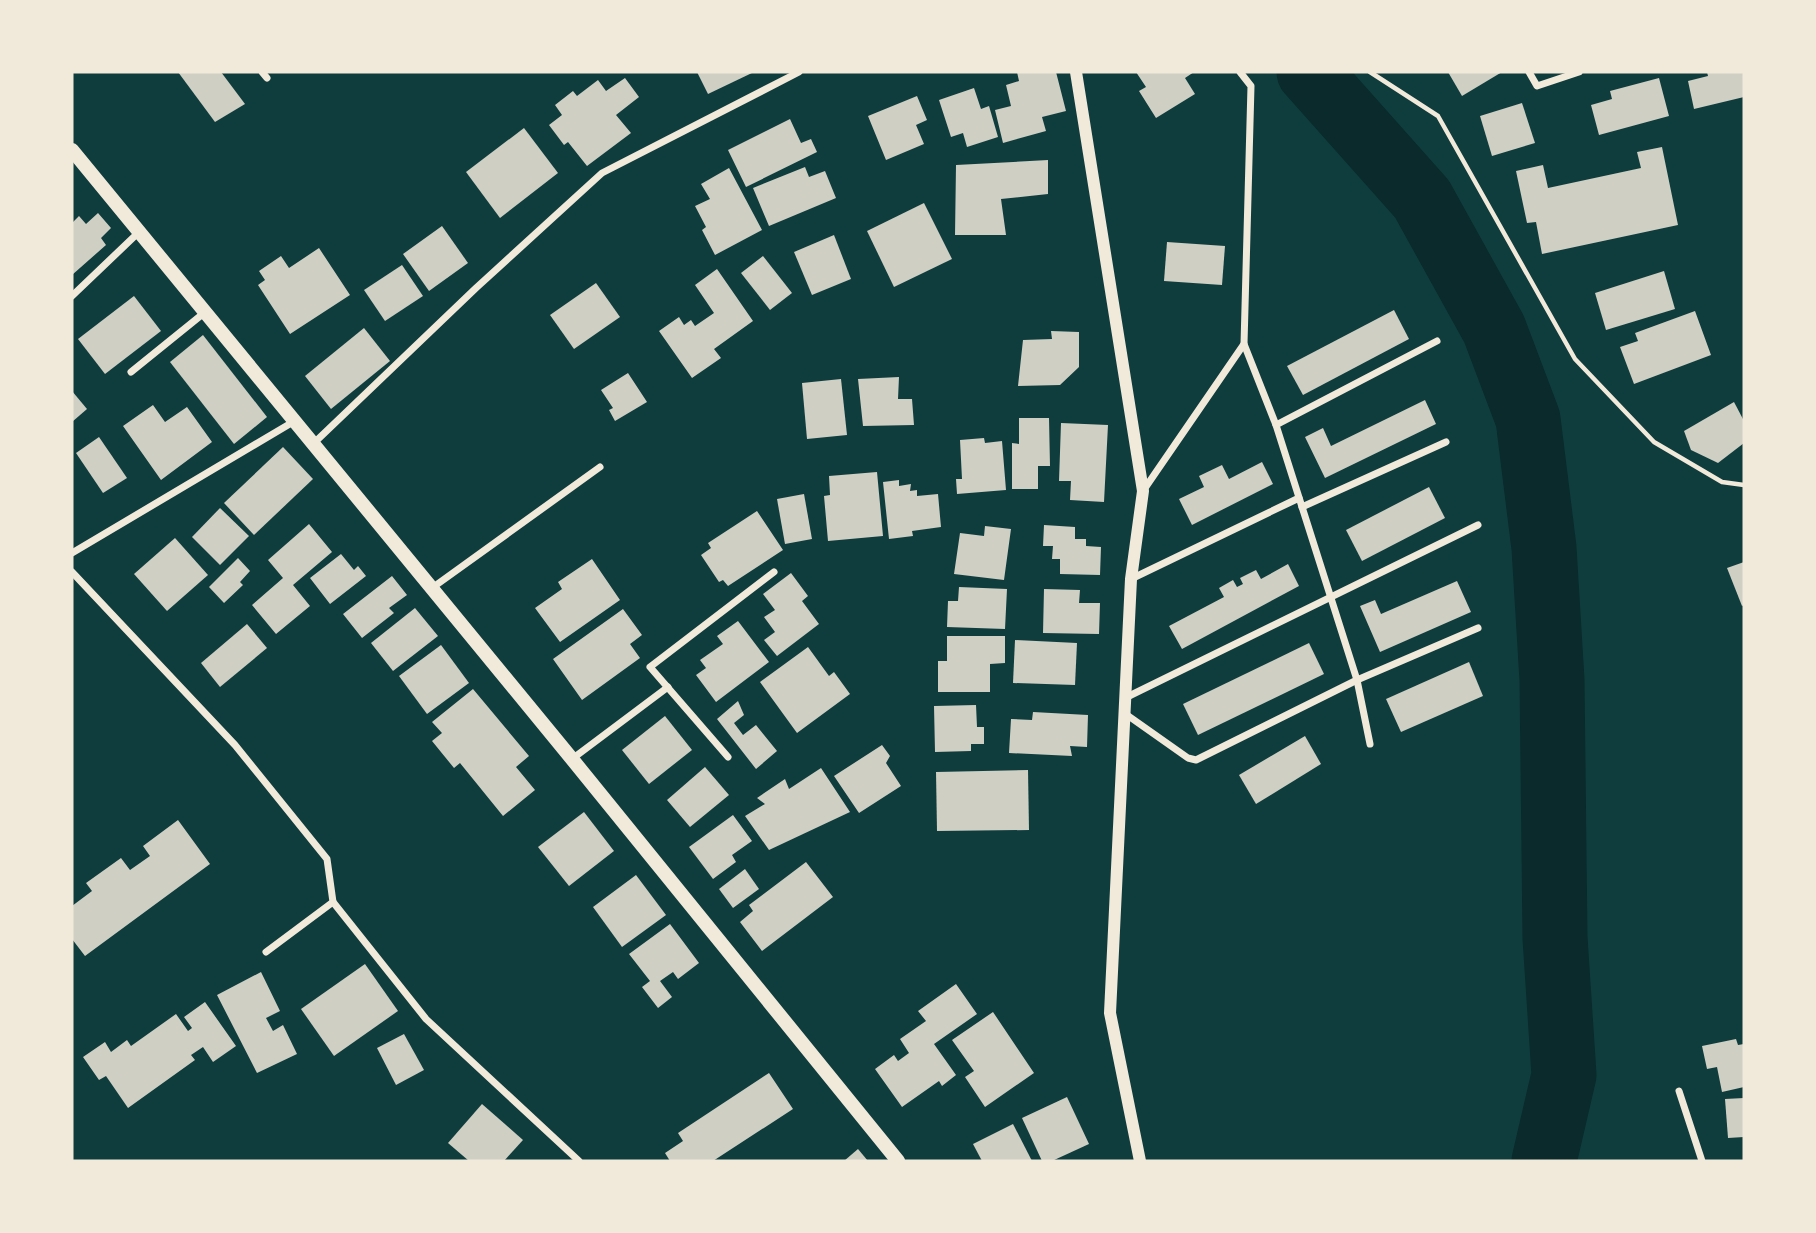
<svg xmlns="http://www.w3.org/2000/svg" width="1816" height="1233" font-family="'Golos Text',sans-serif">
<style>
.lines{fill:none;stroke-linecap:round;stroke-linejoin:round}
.river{stroke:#0a2a2b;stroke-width:65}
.building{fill:#cfcfc3}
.path{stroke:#f1e9da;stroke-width:4.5}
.minor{stroke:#f1e9da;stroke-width:7}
.tertiary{stroke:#f1e9da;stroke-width:12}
.secondary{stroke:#f1e9da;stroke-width:14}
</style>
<rect width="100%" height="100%" fill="#0f3d3e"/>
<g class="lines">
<path class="river" d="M1309,72L1422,199L1494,329L1528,419L1544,548L1552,680L1555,938L1564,1075L1544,1161"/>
</g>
<g class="building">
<path d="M178,72H221L245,104L215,122Z"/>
<path d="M697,72H754L708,94Z"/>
<path d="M1017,72H1056L1066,111L1042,117L1046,131L1003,143L995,110L1011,106L1006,85L1019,81Z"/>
<path d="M1136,72H1194L1185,78L1195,94L1156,118L1139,91L1146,87Z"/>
<path d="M1448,72H1502L1462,96Z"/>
<path d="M1707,72H1744V97L1694,109L1688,81L1708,76Z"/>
<path d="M625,78L639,97L616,115L631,133L587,166L568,142L564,145L549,125L562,115L555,105L573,91L577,96L598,80L606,91Z"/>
<path d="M1659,78L1669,116L1599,135L1591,105L1612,99L1610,91Z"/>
<path d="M974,88L981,109L989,106L998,137L967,147L963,133L951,137L939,100Z"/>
<path d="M917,96L927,120L916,125L924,144L886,160L868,116Z"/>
<path d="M1522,103L1535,143L1492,156L1480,116Z"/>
<path d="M790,119L801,143L811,139L817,152L746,187L728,150Z"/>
<path d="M524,128L558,173L500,218L466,172Z"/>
<path d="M1662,147L1678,225L1542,254L1536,222L1527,223L1516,171L1543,165L1548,188L1641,168L1637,152Z"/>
<path d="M1048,160V194L1001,199L1006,235H955L956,165Z"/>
<path d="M805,167L809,177L825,171L836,198L769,226L753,188Z"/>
<path d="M729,168L762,230L715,255L702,230L706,227L695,206L710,199L701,184Z"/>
<path d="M924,203L952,259L894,287L867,231Z"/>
<path d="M98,213L111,228L101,238L106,245L72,275V223L79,216L86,224Z"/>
<path d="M442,226L468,263L429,291L403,254Z"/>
<path d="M834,235L851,279L812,295L794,252Z"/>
<path d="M1167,242L1225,246L1222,285L1164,281Z"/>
<path d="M319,248L350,295L290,334L258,285L265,280L259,271L281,256L289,268Z"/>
<path d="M763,256L792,293L770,310L741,273Z"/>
<path d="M402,265L423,296L385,321L364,290Z"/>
<path d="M717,269L753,321L714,349L721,358L692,378L659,331L679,317L684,325L691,320L695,326L714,313L695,285Z"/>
<path d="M1664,271L1675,309L1606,330L1595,293Z"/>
<path d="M596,283L620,317L574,349L550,315Z"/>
<path d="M134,296L161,331L105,374L78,339Z"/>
<path d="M1394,310L1409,339L1303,395L1287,366Z"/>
<path d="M1695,311L1711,355L1634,384L1620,347L1638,341L1635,333Z"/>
<path d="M364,328L390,361L331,409L305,376Z"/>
<path d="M1051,331L1079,332V367L1060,385L1018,386L1023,340L1052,339Z"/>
<path d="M203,335L267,417L234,444L170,362Z"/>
<path d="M628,373L647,402L615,421L609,410L613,408L601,390Z"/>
<path d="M899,377L898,399H912L914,425L863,426L858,379Z"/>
<path d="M841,379L847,435L807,439L802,383Z"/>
<path d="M72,391L87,409L72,422Z"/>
<path d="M1425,400L1436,424L1325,478L1305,437L1323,428L1331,446Z"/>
<path d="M1734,402L1744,421V443L1718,463L1691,450L1684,431Z"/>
<path d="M153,405L165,422L187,407L212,442L161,480L123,426Z"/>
<path d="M1019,418H1049L1050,466H1038V489H1012V443L1019,444Z"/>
<path d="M1061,423L1108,425L1104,502L1070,500L1071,481H1059Z"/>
<path d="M99,437L127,478L103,493L76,453Z"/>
<path d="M984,438L985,443L1002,441L1006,490L957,494L956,479H962L960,440Z"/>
<path d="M283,447L313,479L254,535L224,503Z"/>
<path d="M1262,462L1273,484L1192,525L1179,499L1204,487L1199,476L1222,465L1229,479Z"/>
<path d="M877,472L883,536L828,541L824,496L830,495L829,476Z"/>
<path d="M899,480V486L911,484L910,491L917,490V496L938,494L941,527L912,531L913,536L889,539L883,482Z"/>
<path d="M1429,487L1445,518L1362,561L1346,530Z"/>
<path d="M804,494L812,539L785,544L777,499Z"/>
<path d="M220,508L249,536L220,565L192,537Z"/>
<path d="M757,511L783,550L728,586L723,580L719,582L701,555L711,548L708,543Z"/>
<path d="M309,524L332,552L293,585L310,606L276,634L252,605L283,578L268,560Z"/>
<path d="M1044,525L1075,527V539H1086V546L1101,547L1100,575L1060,574V559H1052L1053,546H1043Z"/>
<path d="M985,526L1011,529L1004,580L954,574L960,533L984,536Z"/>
<path d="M175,538L208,575L167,611L134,574Z"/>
<path d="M341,554L354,570L358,566L366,576L330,604L310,578Z"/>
<path d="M238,558L250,571L240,582L243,585L224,603L209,587Z"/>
<path d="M592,559L620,600L560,642L535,608L562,589L558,582Z"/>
<path d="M1744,562V605L1742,606L1727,568Z"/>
<path d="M1288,564L1299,586L1182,649L1169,626L1224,597L1219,588L1233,580L1237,587L1243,584L1240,578L1256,570L1261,579Z"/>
<path d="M791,573L808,596L802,601L819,624L777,656L764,640L775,632L764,617L775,610L763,594Z"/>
<path d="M392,576L407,595L389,608L394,613L362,638L343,614Z"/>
<path d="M1457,581L1471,612L1380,652L1360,606L1375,600L1381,614Z"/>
<path d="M959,587L1007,589L1005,629L947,627L948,601H958Z"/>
<path d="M1044,589L1080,590L1079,603H1100L1099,634L1043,633Z"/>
<path d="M415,608L438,636L393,671L371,643Z"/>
<path d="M623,609L642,635L630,644L640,658L582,700L553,659Z"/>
<path d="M738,621L769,662L716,702L696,675L706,668L700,660L723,644L717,636Z"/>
<path d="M247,624L267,648L220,687L201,663Z"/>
<path d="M947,636H1005V663L990,664V692H938V661H947Z"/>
<path d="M1015,640L1077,643L1075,685L1013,683Z"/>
<path d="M1309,643L1324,674L1198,735L1183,704Z"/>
<path d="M441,645L469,683L427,714L399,676Z"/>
<path d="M808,647L829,676L834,672L850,694L797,733L760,682Z"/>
<path d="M1469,662L1483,696L1401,732L1386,699Z"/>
<path d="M473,689L529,756L516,767L535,790L503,816L460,763L454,768L432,741L442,733L432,722Z"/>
<path d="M738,701L744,715L734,723L743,735L756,725L777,751L756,769L717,719Z"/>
<path d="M976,705L977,727H984V744H971V751L935,752L934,706Z"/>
<path d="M1033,712L1088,715L1087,747L1070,746L1072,756L1009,753L1011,719L1032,720Z"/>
<path d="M665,716L692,750L649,784L622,750Z"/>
<path d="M1305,736L1321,764L1256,804L1239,775Z"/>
<path d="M882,745L890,756L886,763L901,786L859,813L834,776Z"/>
<path d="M705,767L729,795L690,827L667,800Z"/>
<path d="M821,768L850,812L769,850L745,816L765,804L757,798L785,779L789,789Z"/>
<path d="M1028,770L1029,830L937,831L936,772Z"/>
<path d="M584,812L614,851L569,886L538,847Z"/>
<path d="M733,815L752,841L732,855L736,862L713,879L689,847Z"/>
<path d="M178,820L210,864L85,956L72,939V906L92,891L86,883L121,858L130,870L150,856L143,846Z"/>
<path d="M806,862L833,897L762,951L740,922L753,911L749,905Z"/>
<path d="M745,869L759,889L733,908L719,889Z"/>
<path d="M636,875L666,915L622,947L593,907Z"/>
<path d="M670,924L699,963L678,979L673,972L660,981L672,997L658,1008L642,987L650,981L629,954Z"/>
<path d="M365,964L398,1011L334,1056L301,1009Z"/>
<path d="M261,972L280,1011L266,1018L273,1031L283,1025L297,1054L257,1073L217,995Z"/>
<path d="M956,984L977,1014L934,1044L956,1075L942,1086L939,1081L902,1107L875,1069L894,1055L898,1061L909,1053L900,1039L926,1021L918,1011Z"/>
<path d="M205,1002L236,1046L213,1062L203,1047L191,1055L195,1060L128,1108L106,1076L99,1080L83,1057L105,1042L111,1052L127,1040L131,1046L176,1014L188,1031L192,1028L184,1017Z"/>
<path d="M993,1012L1034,1073L985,1107L965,1077L974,1071L952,1040Z"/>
<path d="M404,1034L424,1070L396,1085L377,1048Z"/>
<path d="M1736,1039L1738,1045L1744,1044V1087L1722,1092L1717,1067L1707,1069L1702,1046Z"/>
<path d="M769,1073L793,1109L713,1161H670L665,1153L683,1141L678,1133Z"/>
<path d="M1067,1097L1089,1144L1052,1161H1042L1022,1118Z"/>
<path d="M1744,1098V1137L1728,1138L1725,1099Z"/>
<path d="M482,1104L523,1140L504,1161H469L448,1143Z"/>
<path d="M1013,1124L1032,1161H982L973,1144Z"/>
<path d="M858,1149L868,1161H844Z"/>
</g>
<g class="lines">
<path class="path" d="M1370,72L1438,116L1575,359L1654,442L1722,482L1744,485"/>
<g class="minor">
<path d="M262,72L267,78"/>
<path d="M1529,72L1537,86L1579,72"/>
<path d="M72,296L139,232"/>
<path d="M1244,344L1276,425L1357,680L1370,744"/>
<path d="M131,372L204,313"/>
<path d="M1276,425L1437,341"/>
<path d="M314,443L476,288L602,173L799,72"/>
<path d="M1143,491L1244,344L1251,86L1240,72"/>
<path d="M1302,507L1446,442"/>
<path d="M72,553L293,422"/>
<path d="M72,572L235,745L327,859L333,902L266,952"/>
<path d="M1131,579L1299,498"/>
<path d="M432,588L600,467"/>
<path d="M1127,697L1478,525"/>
<path d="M1127,715L1188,758L1196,760L1357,680L1478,628"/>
<path d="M728,757L650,667L774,572"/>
<path d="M572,759L668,687"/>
<path d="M333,902L426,1019L579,1161"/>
<path d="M1679,1091L1702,1161"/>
</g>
<path class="tertiary" d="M1076,72L1143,491L1131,579L1110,1013L1140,1161"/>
<path class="secondary" d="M72,150L572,759L898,1161"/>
</g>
<rect width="1816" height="1233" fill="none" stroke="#f1e9da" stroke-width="147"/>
</svg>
